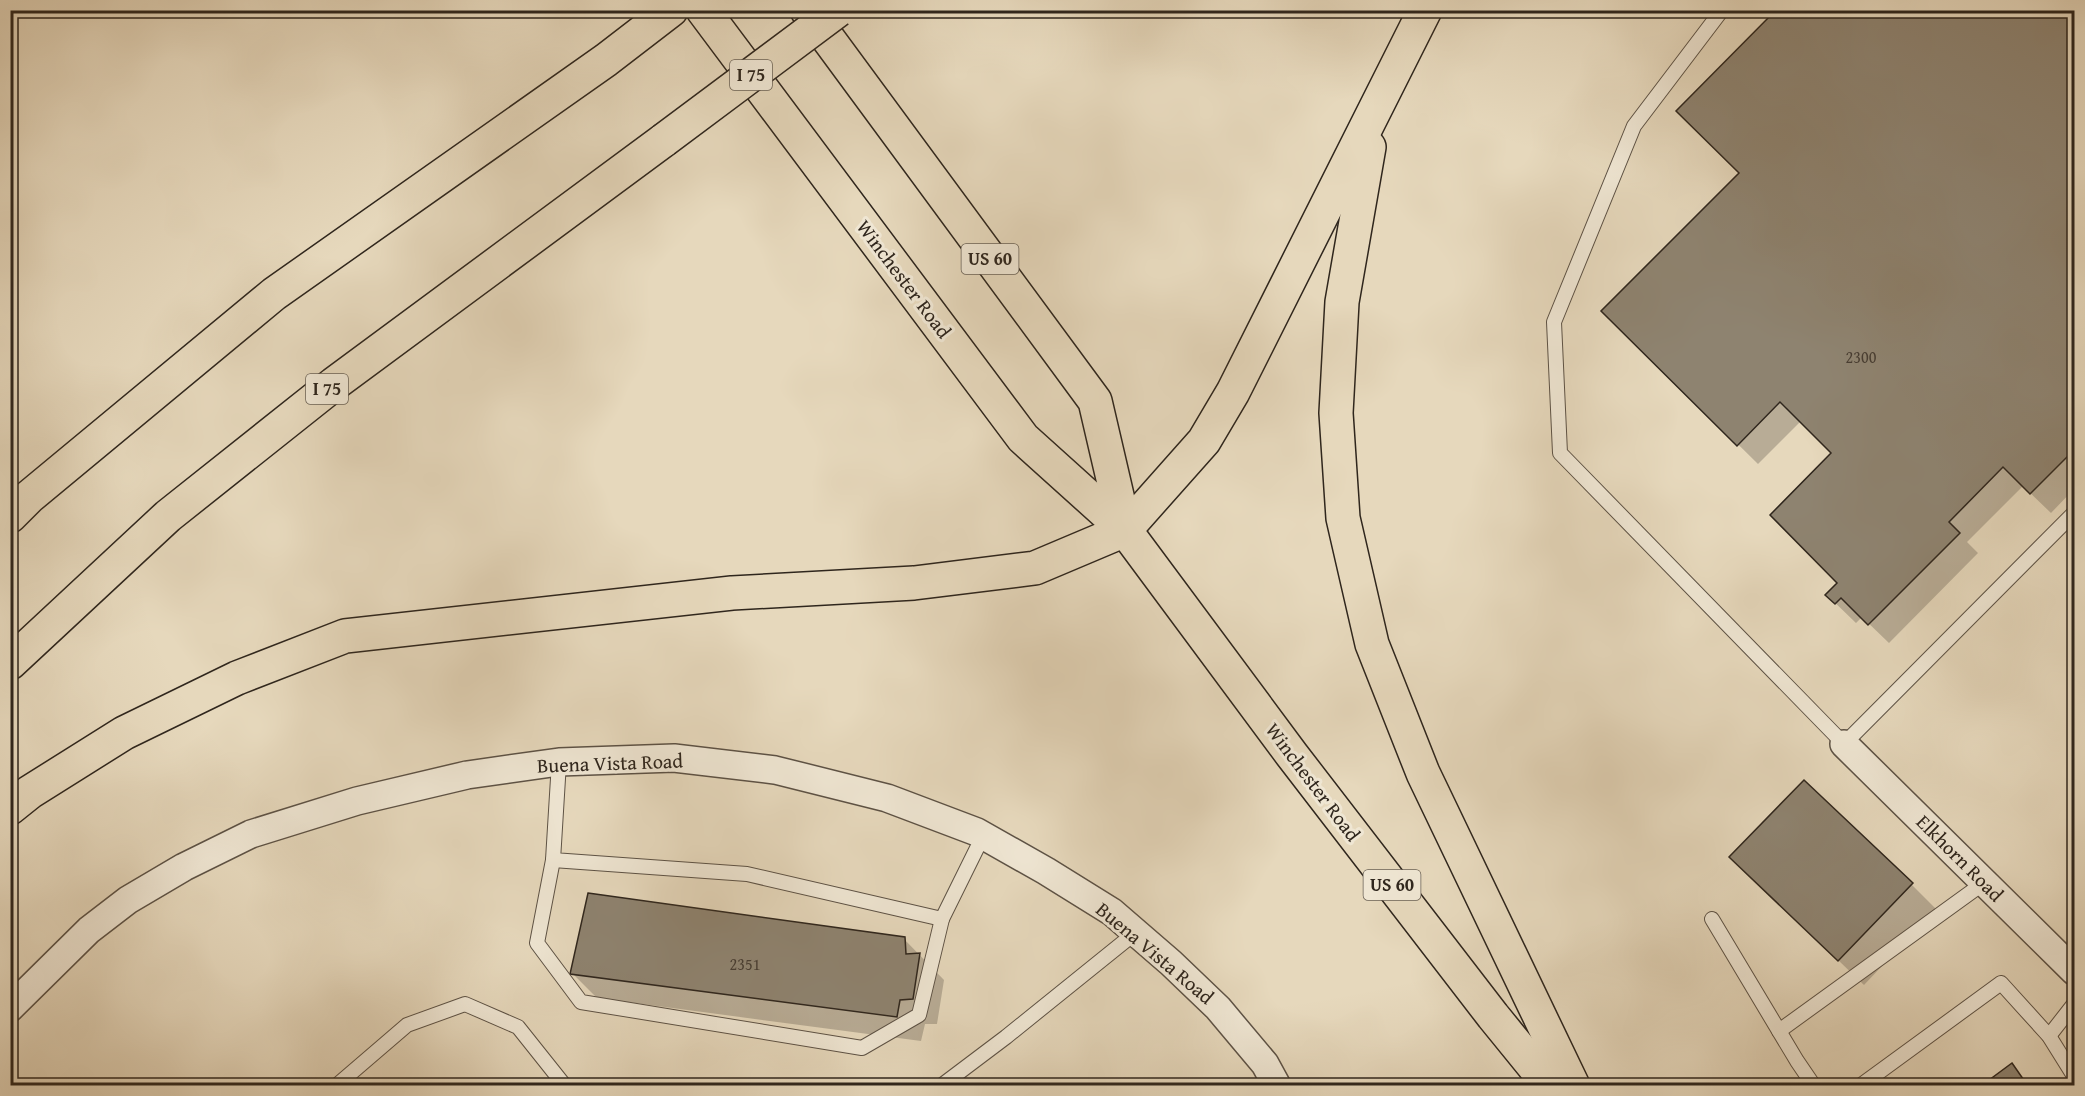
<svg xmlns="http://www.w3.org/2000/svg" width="2085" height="1096" font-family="'Gentium Book Plus',serif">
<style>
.shadow{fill:#0003}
.building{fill:#8e8370;stroke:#2f261d;stroke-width:1.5}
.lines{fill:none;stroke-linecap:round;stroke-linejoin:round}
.service-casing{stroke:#5d5245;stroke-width:16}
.minor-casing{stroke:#5d5245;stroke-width:30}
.trunk-casing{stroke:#2f261d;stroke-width:36}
.motorway-casing{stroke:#2f261d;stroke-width:36}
.service{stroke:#efe6d3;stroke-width:14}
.minor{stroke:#efe6d3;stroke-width:27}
.trunk{stroke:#e6d8bc;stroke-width:33}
.motorway{stroke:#e6d8bc;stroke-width:33}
.motorway-bridge-casing{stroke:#2f261d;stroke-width:36;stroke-linecap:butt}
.motorway-bridge{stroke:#e6d8bc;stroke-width:33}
.labels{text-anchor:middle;stroke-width:6;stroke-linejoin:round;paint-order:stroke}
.number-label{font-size:16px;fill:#473d32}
.shield{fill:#efe6d3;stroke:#696054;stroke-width:1.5}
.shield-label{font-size:18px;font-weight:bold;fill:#2f261d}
.street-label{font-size:20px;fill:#2f261d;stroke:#efe6d3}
</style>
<rect width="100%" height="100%" fill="#e6d8bc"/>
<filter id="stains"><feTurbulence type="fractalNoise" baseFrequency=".00333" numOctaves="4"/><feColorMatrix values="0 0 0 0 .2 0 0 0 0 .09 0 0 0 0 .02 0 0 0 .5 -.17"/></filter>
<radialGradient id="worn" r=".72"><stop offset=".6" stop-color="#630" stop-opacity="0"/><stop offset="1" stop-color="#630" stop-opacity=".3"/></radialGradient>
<g class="shadow">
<path d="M1779,10H2074V489L2051,513L2023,486L1967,542L1978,553L1889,643L1862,617L1856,623L1827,595L1839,583L1833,454L1801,421L1758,464L1603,311L1741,173Z"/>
<path d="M1757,882L1911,884L1936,909L1864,985Z"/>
<path d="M904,939L944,980L937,1024H925L921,1041L597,998L572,973Z"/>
<path d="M2011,1065L2031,1086H1984Z"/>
</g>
<g class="building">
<path d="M1776,10H2074V450L2030,494L2003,467L1949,522L1960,533L1868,625L1841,598L1835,604L1825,595L1837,583L1770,515L1831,453L1780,402L1737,446L1601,311L1739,173L1676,111Z"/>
<path d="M1804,780L1913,883L1838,961L1729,857Z"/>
<path d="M588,893L905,937L906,954L920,953L913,999L900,1000L897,1017L570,974Z"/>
<path d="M2012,1063L2028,1086H1981Z"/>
</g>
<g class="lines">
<defs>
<g id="service">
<path d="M1722,10L1634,126L1554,322L1560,453L1844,744L2074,513"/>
<path d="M559,762L553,860L747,874L942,919L983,836"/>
<path d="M553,860L537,943L581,1002L862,1048L919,1015L942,919"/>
<path d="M1712,919L1797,1061L1814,1086"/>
<path d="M1779,1031L1985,882"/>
<path d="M2049,1036L2074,1004"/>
<path d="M336,1086L407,1025L465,1004L518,1027L565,1086"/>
<path d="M941,1086L1006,1037L1135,933"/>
<path d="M1860,1086L2001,983L2049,1036L2074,1076"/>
</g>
<g id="minor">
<path d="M1844,744L2074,971"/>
<path d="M10,1008L89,930L128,900L184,867L251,834L357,801L467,775L559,762L674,758L775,770L887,798L977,832L1046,871L1112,912L1171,963L1218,1008L1265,1064L1277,1086"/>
</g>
<g id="trunk">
<path d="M703,10L1023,438L1125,530L1292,755L1493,1016L1550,1086"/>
<path d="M807,10L1095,401L1125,530"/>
</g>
<g id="motorway">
<path d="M1369,147L1342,302L1336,413L1343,518L1372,644L1423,773L1573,1086"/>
<path d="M10,516L29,497L274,294L606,60L671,10"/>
<path d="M10,663L168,516L334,384L664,140"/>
<path d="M10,808L30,792L124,733L237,678L345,636L732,593L914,583L1035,568L1125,530L1204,441L1233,392L1425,10"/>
</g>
</defs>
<use href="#service" class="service-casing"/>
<use href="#minor" class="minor-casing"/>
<use href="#trunk" class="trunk-casing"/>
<use href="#motorway" class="motorway-casing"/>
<use href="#service" class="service"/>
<use href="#minor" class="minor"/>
<use href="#trunk" class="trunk"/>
<use href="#motorway" class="motorway"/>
<defs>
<path id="motorway-bridge" d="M664,140L838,10"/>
</defs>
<use href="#motorway-bridge" class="motorway-bridge-casing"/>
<use href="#motorway-bridge" class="motorway-bridge"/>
</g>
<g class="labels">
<g class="number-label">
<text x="1861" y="363">2300</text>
<text x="745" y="970">2351</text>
</g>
<g class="shield">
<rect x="730" y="60" width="42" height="30" rx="4.5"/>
<rect x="961.5" y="244" width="57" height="30" rx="4.5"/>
<rect x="306" y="374" width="42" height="30" rx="4.5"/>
<rect x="1363.5" y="870" width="57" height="30" rx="4.5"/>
</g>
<g class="shield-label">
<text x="751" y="81">I 75</text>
<text x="990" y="265">US 60</text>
<text x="327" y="395">I 75</text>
<text x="1392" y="891">US 60</text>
</g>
<g class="street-label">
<text transform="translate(904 279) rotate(53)" y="7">Winchester Road</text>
<text transform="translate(610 763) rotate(-2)" y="7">Buena Vista Road</text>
<text transform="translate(1313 782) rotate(53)" y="7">Winchester Road</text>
<text transform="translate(1960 858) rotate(45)" y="7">Elkhorn Road</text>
<text transform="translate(1155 953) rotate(40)" y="7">Buena Vista Road</text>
</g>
</g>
<rect width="2085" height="1096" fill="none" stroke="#e6d8bc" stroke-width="36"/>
<rect x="12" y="12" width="2061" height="1072" fill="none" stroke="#2f261d" stroke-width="3"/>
<rect x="18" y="18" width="2049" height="1060" fill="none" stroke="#2f261d" stroke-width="1.5"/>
<rect width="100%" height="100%" filter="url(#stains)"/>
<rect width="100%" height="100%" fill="url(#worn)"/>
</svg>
